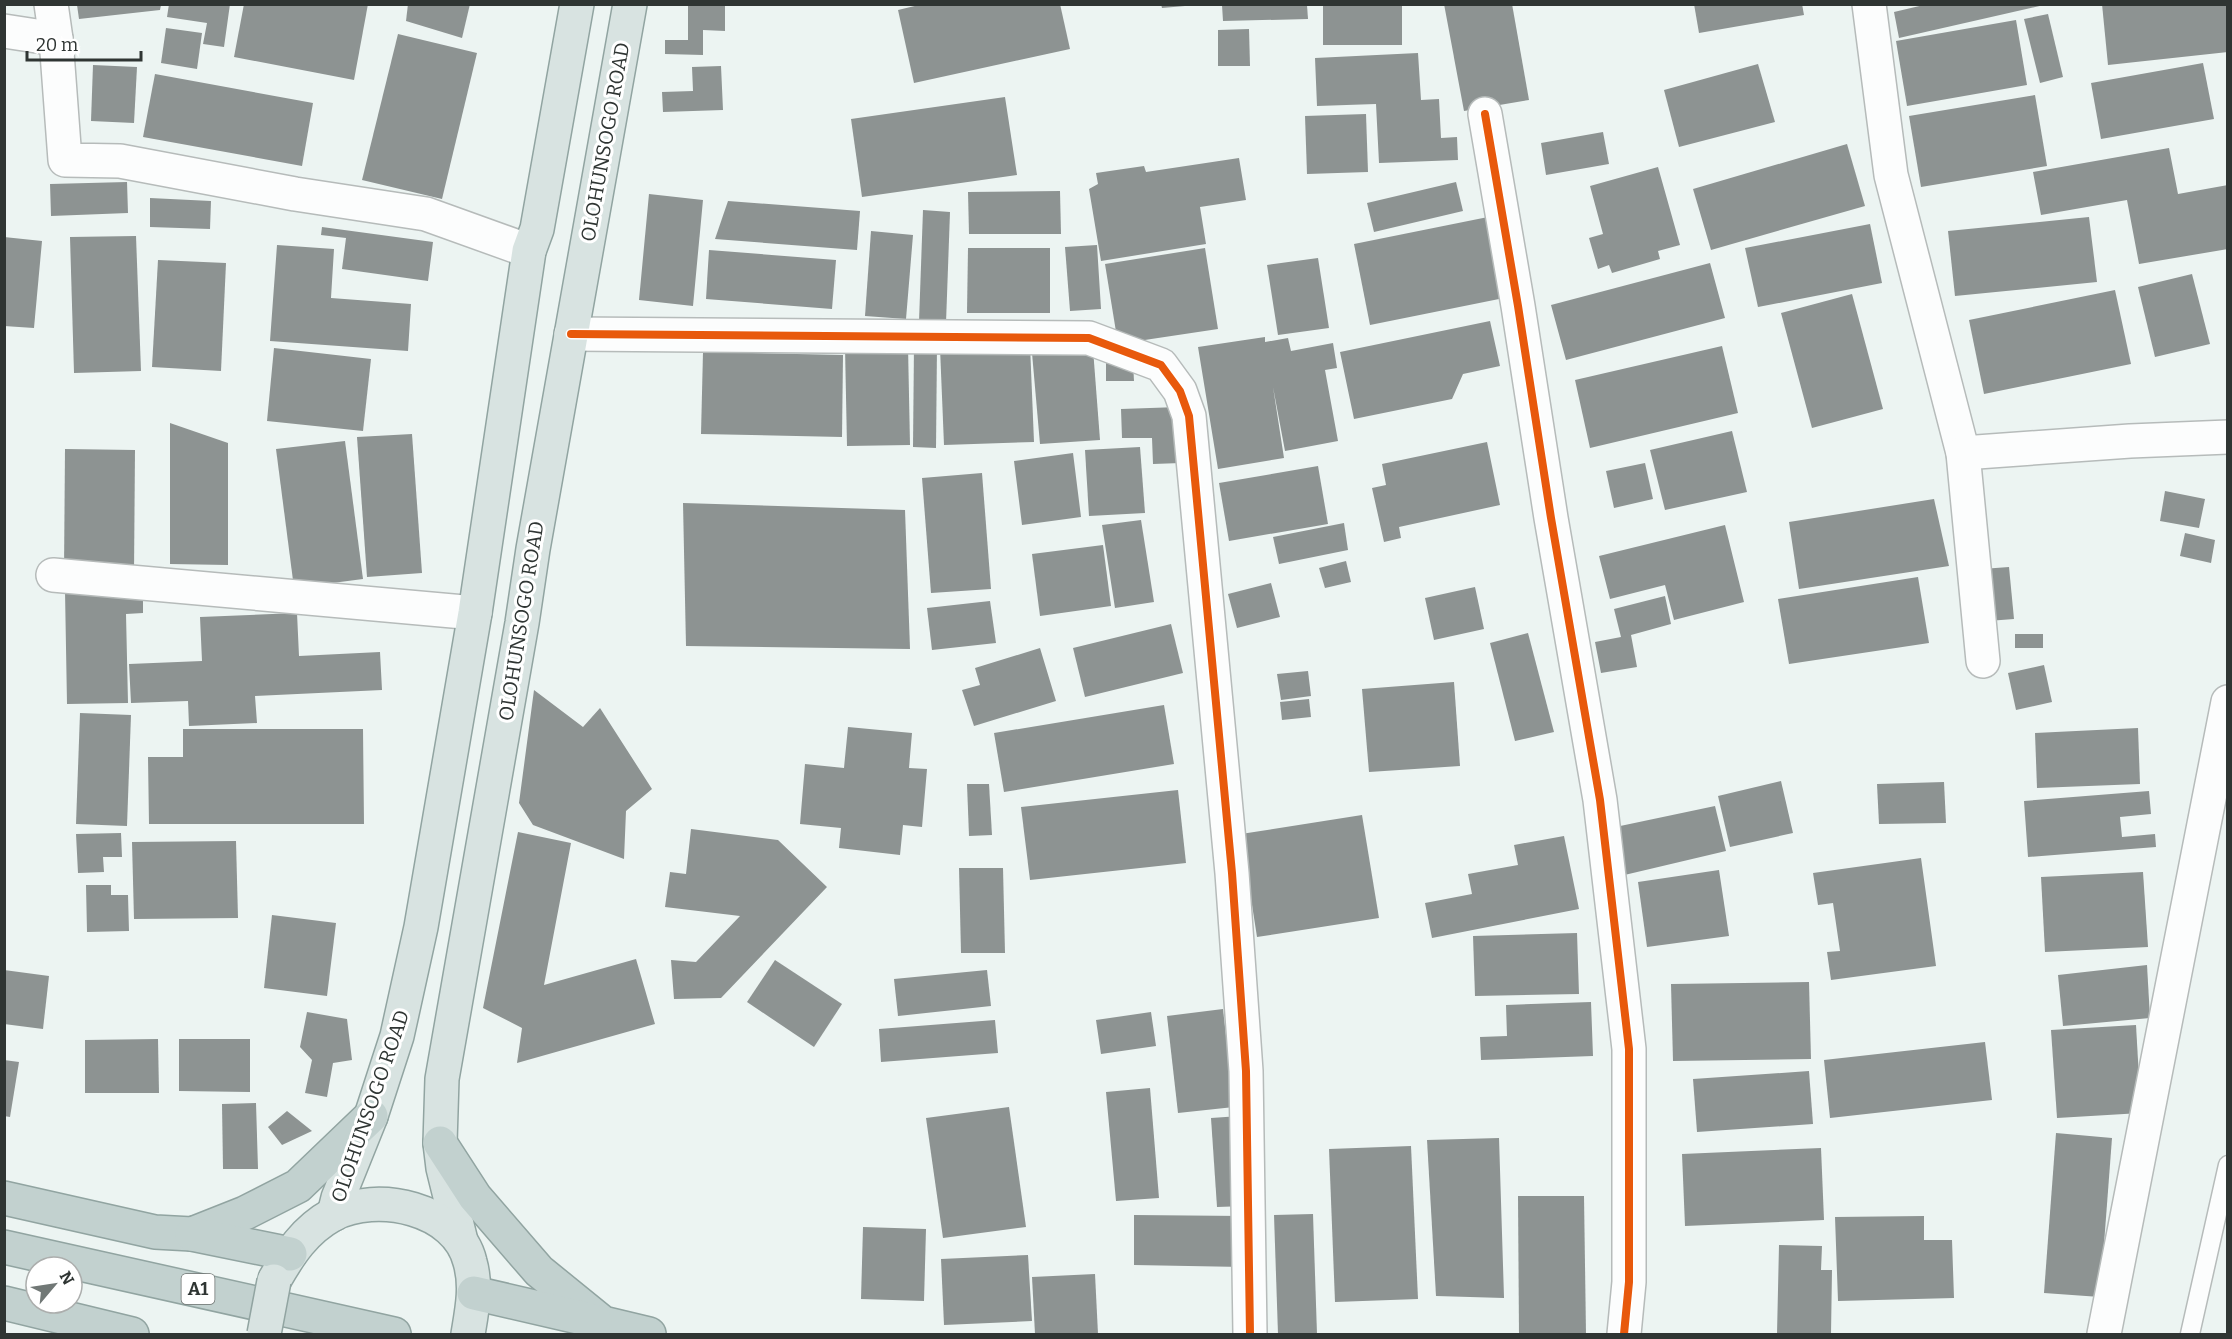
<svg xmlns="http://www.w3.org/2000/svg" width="2232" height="1339" font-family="Bitter,serif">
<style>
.building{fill:#8d9392}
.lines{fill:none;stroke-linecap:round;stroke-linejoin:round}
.lane-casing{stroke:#b6bbba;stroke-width:21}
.street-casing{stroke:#b6bbba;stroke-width:36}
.primary-casing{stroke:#91a4a1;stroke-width:36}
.highway-casing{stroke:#91a4a1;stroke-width:36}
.lane{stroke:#fcfdfd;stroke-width:18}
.street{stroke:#fcfdfd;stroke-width:33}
.primary{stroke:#d8e3e1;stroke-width:33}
.highway{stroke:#c2d1cf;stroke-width:33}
.primary-bridge-casing{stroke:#91a4a1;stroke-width:36;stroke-linecap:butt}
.primary-bridge{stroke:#d8e3e1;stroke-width:33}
.cycleway-casing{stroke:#fff;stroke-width:11}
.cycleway{stroke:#e8590c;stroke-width:8}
.labels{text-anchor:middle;stroke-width:6;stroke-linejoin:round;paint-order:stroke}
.shield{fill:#fff;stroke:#6d7270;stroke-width:1.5}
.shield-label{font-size:18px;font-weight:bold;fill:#2f3533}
.street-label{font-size:20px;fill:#2f3533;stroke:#fff}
</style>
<rect width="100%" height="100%" fill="#ecf4f2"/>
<g class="building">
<path d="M169,4H230L224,47L203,44L207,23L167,17Z"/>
<path d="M244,4H368L354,80L234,57Z"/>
<path d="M408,4H470L462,38L406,21Z"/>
<path d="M688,4H725V31L703,30V55L665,54V40H688Z"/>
<path d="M923,4H1060L1070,49L914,83L898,10Z"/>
<path d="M1161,4H1185V6L1162,8Z"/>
<rect x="1323" y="4" width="79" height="41"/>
<path d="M1444,4H1512L1529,100L1464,111Z"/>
<path d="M1694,4H1802L1804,15L1699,33Z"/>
<path d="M1928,4H2044V5L1899,38L1894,12Z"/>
<path d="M2102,4H2228V52L2108,65Z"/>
<path d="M77,5H161L160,10L79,19Z"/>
<path d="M1222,5H1307L1308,19L1223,21Z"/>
<path d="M2048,14L2063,77L2040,83L2024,19Z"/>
<path d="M2016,20L2027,85L1907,106L1896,41Z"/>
<path d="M166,28L202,33L197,69L161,63Z"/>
<path d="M1249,29L1250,66H1218V30Z"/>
<path d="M398,34L477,53L442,199L362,180Z"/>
<path d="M1418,53L1421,100L1439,99L1441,138L1457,137L1458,160L1379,163L1376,104L1317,106L1315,58Z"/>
<path d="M2203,63L2214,119L2101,139L2091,83Z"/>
<path d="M1758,64L1775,122L1679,147L1664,90Z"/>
<path d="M93,65L137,67L134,123L91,121Z"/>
<path d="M721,66L723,110L663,112L662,92L693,91L692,67Z"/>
<path d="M155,74L313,103L302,166L143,137Z"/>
<path d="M2035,95L2047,166L1921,187L1909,116Z"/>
<path d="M1005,97L1017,175L862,197L851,119Z"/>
<path d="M1366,114L1368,172L1307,174L1305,116Z"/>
<path d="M1603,132L1609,164L1546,175L1541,143Z"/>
<path d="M1847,144L1865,206L1711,250L1693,189Z"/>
<path d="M2169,148L2178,194L2228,185V249L2139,264L2127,200L2041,215L2033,172Z"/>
<path d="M1239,158L1246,200L1200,207L1206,244L1101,261L1089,189L1098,184L1096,173L1144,166L1146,172Z"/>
<path d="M1658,167L1680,245L1658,251L1660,259L1612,273L1609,265L1598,269L1589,238L1603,234L1590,186Z"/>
<path d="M127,182L128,213L51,216L50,184Z"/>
<path d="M1456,182L1463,211L1374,232L1367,203Z"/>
<path d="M1060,191L1061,234H969L968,192Z"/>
<path d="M649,194L703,200L693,306L639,300Z"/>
<path d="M150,198L211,201L210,229L150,227Z"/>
<path d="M728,201L860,211L857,250L715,239Z"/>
<path d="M923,210L950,212L946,323L919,322Z"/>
<path d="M1488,217L1504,298L1370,325L1354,244Z"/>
<path d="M2089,217L2097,282L1955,296L1948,231Z"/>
<path d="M1870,224L1882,283L1758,307L1745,248Z"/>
<path d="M322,227L433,242L428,281L342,269L346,238L321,235Z"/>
<path d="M871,231L913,235L906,319L865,316Z"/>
<path d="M136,236L141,371L74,373L70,237Z"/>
<path d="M4,237L42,241L34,328L4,326Z"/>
<path d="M277,245L334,249L331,298L411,304L408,351L270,341Z"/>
<path d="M1097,245L1101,309L1070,311L1065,247Z"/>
<path d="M968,248H1050V313H967Z"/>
<path d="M1205,248L1218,329L1118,344L1105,264Z"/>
<path d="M709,250L836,260L832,309L706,299Z"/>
<path d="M1318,258L1329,328L1278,335L1267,265Z"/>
<path d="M158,260L226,263L221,371L152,367Z"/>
<path d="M1710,263L1725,318L1566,360L1551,305Z"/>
<path d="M2192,274L2210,344L2155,357L2138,287Z"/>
<path d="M2115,290L2131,364L1984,394L1969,320Z"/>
<path d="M1852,294L1883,409L1812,428L1781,313Z"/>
<path d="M1490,321L1500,366L1463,374L1452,399L1354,419L1340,352Z"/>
<path d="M1265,337V342L1288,338L1291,351L1333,343L1337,368L1325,370L1338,441L1285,451L1273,387L1284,458L1218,469L1198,347Z"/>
<path d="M914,345L937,346L936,448L913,447Z"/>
<path d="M1030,345L1034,442L944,445L940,348Z"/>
<path d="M908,346L910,445L847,446L845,347Z"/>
<path d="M1722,346L1738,413L1590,448L1575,380Z"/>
<path d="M274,348L371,359L363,431L267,421Z"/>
<path d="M1093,349L1100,440L1040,444L1032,353Z"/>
<path d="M703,352L843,355L842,437L701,434Z"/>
<path d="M1106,362L1133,363L1134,381H1106Z"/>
<path d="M1179,407L1181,463L1153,464L1152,438H1122L1121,409Z"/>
<path d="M170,423L228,443V565L170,564Z"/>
<path d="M1732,431L1747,492L1665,510L1650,450Z"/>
<path d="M412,434L422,573L367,577L357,437Z"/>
<path d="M345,441L363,579L294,588L276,449Z"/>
<path d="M1487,442L1500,505L1399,527L1401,538L1384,542L1372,488L1386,485L1382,464Z"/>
<path d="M1140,447L1145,513L1089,516L1085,450Z"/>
<path d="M65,449L135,450L134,573L64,572Z"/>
<path d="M1073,453L1081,517L1022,525L1014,461Z"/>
<path d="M1645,463L1653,499L1614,508L1606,471Z"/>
<path d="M1318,466L1328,524L1229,541L1219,483Z"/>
<path d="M982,473L991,589L931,593L922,478Z"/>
<path d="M2165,491L2205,499L2199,528L2160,521Z"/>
<path d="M1934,499L1949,566L1799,589L1789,522Z"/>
<path d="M683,503L905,510L910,649L686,646Z"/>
<path d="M1141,520L1154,602L1115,608L1102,525Z"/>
<path d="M1344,523L1348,550L1279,564L1273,537Z"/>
<path d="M1725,525L1744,602L1674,620L1665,585L1610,599L1599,556Z"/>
<path d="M2185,533L2215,540L2211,563L2180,556Z"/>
<path d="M1103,545L1111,606L1040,616L1032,554Z"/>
<path d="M1346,561L1351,582L1325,588L1319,568Z"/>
<path d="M2009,567L2014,619L1988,621L1982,569Z"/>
<path d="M1918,577L1929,643L1789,664L1778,599Z"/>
<path d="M1271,583L1280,617L1237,628L1228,594Z"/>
<path d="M1475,587L1484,629L1434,640L1425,598Z"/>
<path d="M143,590V613L126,614L128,703L67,704L65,591Z"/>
<path d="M1665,596L1671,624L1631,635L1637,667L1601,673L1595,642L1621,637L1614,609Z"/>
<path d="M990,601L996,643L932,650L927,608Z"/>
<path d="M297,613L299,656L380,652L382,690L255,696L257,723L189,726L188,701L131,703L129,664L202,661L200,617Z"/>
<path d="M1171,624L1183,673L1085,697L1073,648Z"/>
<path d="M1528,633L1554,732L1515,741L1490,643Z"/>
<rect x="2015" y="634" width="28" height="14"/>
<path d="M1040,648L1056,701L974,726L962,690L980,685L975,668Z"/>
<path d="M2044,665L2052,702L2016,710L2008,673Z"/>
<path d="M1308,671L1311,696L1281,700L1277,674Z"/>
<path d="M1454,682L1460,766L1369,772L1362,689Z"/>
<path d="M534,690L583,727L600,708L652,789L626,811L624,859L533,825L519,803Z"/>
<path d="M1309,699L1311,717L1282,720L1280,702Z"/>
<path d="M1164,705L1174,764L1004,792L994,733Z"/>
<path d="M80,713L131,715L127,826L76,824Z"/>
<path d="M848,727L912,733L909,768L927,769L922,827L903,825L900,855L839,848L841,828L800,824L805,764L844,768Z"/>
<path d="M2138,728L2140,784L2037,788L2035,733Z"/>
<path d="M183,729H363L364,824H149L148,757H183Z"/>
<path d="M1781,781L1793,833L1730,847L1718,796Z"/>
<path d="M1944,782L1946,823L1879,824L1877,784Z"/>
<path d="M967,784H989L992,835L969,836Z"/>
<path d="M1178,790L1186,863L1030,880L1021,807Z"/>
<path d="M2149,791L2151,814L2120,817L2122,837L2155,834L2156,847L2028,857L2024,801Z"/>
<path d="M1715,806L1726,851L1616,877L1606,829Z"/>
<path d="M1362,815L1379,918L1257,937L1241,834Z"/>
<path d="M691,829L778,840L827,887L721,998L674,999L671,960L696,962L740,916L665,907L670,872L686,874Z"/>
<path d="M518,832L571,843L544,985L636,959L655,1024L517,1063L522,1028L483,1008Z"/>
<path d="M121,833L122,857H103L104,872L78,873L76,834Z"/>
<path d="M1564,836L1579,909L1432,938L1425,903L1472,894L1468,874L1518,865L1514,845Z"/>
<path d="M236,841L238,918L134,919L132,842Z"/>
<path d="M1921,858L1936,966L1831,980L1827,952L1840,951L1833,903L1818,905L1813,873Z"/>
<path d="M959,868H1003L1005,953H961Z"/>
<path d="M1719,870L1729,936L1647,947L1638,882Z"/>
<path d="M2143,872L2148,947L2045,952L2041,877Z"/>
<path d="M86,885H111V895H128L129,931L87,932Z"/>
<path d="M272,915L336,923L327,996L264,988Z"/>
<path d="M1577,933L1579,994L1475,996L1473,936Z"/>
<path d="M775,960L842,1004L814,1047L747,1002Z"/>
<path d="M2147,965L2150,1018L2063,1026L2058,975Z"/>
<path d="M4,970L49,976L43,1029L4,1024Z"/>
<path d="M987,970L991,1006L898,1016L894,979Z"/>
<path d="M1809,982L1811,1059L1673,1061L1671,984Z"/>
<path d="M1591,1002L1593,1056L1481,1060L1480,1037L1507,1036L1506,1005Z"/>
<path d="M1223,1009L1234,1107L1178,1113L1167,1016Z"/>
<path d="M307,1012L347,1019L352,1060L333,1063L327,1097L305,1093L312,1060L300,1047Z"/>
<path d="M1151,1012L1156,1046L1101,1054L1096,1020Z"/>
<path d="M995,1020L998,1053L881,1062L879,1029Z"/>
<path d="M2136,1025L2141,1113L2057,1118L2051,1030Z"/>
<path d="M158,1039L159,1093H85V1040Z"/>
<path d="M179,1039H250V1092L179,1091Z"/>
<path d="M1985,1042L1992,1100L1830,1118L1824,1060Z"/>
<path d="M4,1060L19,1062L10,1117L4,1116Z"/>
<path d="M1809,1071L1813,1124L1697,1132L1693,1079Z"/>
<path d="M1150,1088L1159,1198L1116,1201L1106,1092Z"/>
<path d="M256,1103L258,1169H223L222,1104Z"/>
<path d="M1009,1107L1026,1227L943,1238L926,1118Z"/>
<path d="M287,1111L312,1131L282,1145L268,1127Z"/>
<path d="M1240,1116L1246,1206L1217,1207L1211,1118Z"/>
<path d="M2056,1133L2112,1138L2100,1297L2044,1293Z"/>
<path d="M1499,1138L1504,1298L1436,1296L1427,1140Z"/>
<path d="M1411,1146L1418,1299L1335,1302L1329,1149Z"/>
<path d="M1821,1148L1824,1220L1685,1226L1682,1154Z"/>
<path d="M1518,1196H1584L1586,1334H1519Z"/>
<path d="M1313,1214L1317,1334H1278L1274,1215Z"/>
<path d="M1134,1215L1243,1216V1267L1134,1265Z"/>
<path d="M1924,1216V1240H1952L1954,1298L1838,1301L1835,1217Z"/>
<path d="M863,1227L926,1229L924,1301L861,1299Z"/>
<path d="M1779,1245L1822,1246L1821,1270H1832L1831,1334H1777Z"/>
<path d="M1028,1255L1032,1321L944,1325L941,1259Z"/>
<path d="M1095,1274L1098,1334H1035L1032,1277Z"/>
</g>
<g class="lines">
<defs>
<path id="lane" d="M2190,1334L2228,1165"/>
<g id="street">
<path d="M51,4L56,39L65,160L120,161L295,194L426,214L529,251"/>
<path d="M1869,4L1891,175L1963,453L1983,661"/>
<path d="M4,31L56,39"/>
<path d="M1485,114L1518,306L1551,518L1600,800L1629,1049V1282L1624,1334"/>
<path d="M571,334L1089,338L1161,365L1180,391L1189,416L1232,873L1246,1071L1250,1334"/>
<path d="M1963,453L2130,441L2228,437"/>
<path d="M53,575L475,613"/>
<path d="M2104,1334L2228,702"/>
</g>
<g id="primary">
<path d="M334,1214L338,1198L371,1116L397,1036L421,927L475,613L529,251L537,229L577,4"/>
<path d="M460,1237L443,1168L440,1143L442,1079L522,623L533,549L630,4"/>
<path d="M275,1279C290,1253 305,1230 332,1215C377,1191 457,1208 470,1262C477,1286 472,1310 468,1334"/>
</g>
<g id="highway">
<path d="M440,1143L475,1197L539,1271L603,1323L649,1334"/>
<path d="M4,1198L155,1232L192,1234L245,1213L298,1186L371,1116"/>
<path d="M192,1234L290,1254"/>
<path d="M4,1247L394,1334"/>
<path d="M474,1293L595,1321"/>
<path d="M4,1303L132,1334"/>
</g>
</defs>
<use href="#lane" class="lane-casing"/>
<use href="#street" class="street-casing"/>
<use href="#primary" class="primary-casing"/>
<use href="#highway" class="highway-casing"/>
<use href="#lane" class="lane"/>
<use href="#street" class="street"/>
<use href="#primary" class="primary"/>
<use href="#highway" class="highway"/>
<defs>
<path id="primary-bridge" d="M264,1334L274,1281"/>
</defs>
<use href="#primary-bridge" class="primary-bridge-casing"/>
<use href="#primary-bridge" class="primary-bridge"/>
<defs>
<g id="cycleway">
<path d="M1485,114L1518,306L1551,518L1600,800L1629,1049V1282L1624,1334"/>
<path d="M571,334L1089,338L1161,365L1180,391L1189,416L1232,873L1246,1071L1250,1334"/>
</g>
</defs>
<use href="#cycleway" class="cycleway-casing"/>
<use href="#cycleway" class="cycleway"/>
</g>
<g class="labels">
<rect class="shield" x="181.5" y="1274" width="33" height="30" rx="4.5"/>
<g class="shield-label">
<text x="198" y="1295">A1</text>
</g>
<g class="street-label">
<text transform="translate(605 142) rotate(-80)" y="7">OLOHUNSOGO ROAD</text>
<text transform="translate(521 621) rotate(-81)" y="7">OLOHUNSOGO ROAD</text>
<text transform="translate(370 1106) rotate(-71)" y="7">OLOHUNSOGO ROAD</text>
</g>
</g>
<rect width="2232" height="1339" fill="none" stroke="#2f3533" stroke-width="12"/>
<g transform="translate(54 1285) rotate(61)"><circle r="28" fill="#ffffff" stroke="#acaead" stroke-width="1.5"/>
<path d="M0-4.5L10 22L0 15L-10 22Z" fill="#717876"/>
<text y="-9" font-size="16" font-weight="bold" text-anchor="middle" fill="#2f3533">N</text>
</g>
<path d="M27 51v9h114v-9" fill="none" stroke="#2f3533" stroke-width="3"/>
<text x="36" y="51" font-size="18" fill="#2f3533" stroke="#ffffff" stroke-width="4.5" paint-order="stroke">20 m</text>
</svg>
